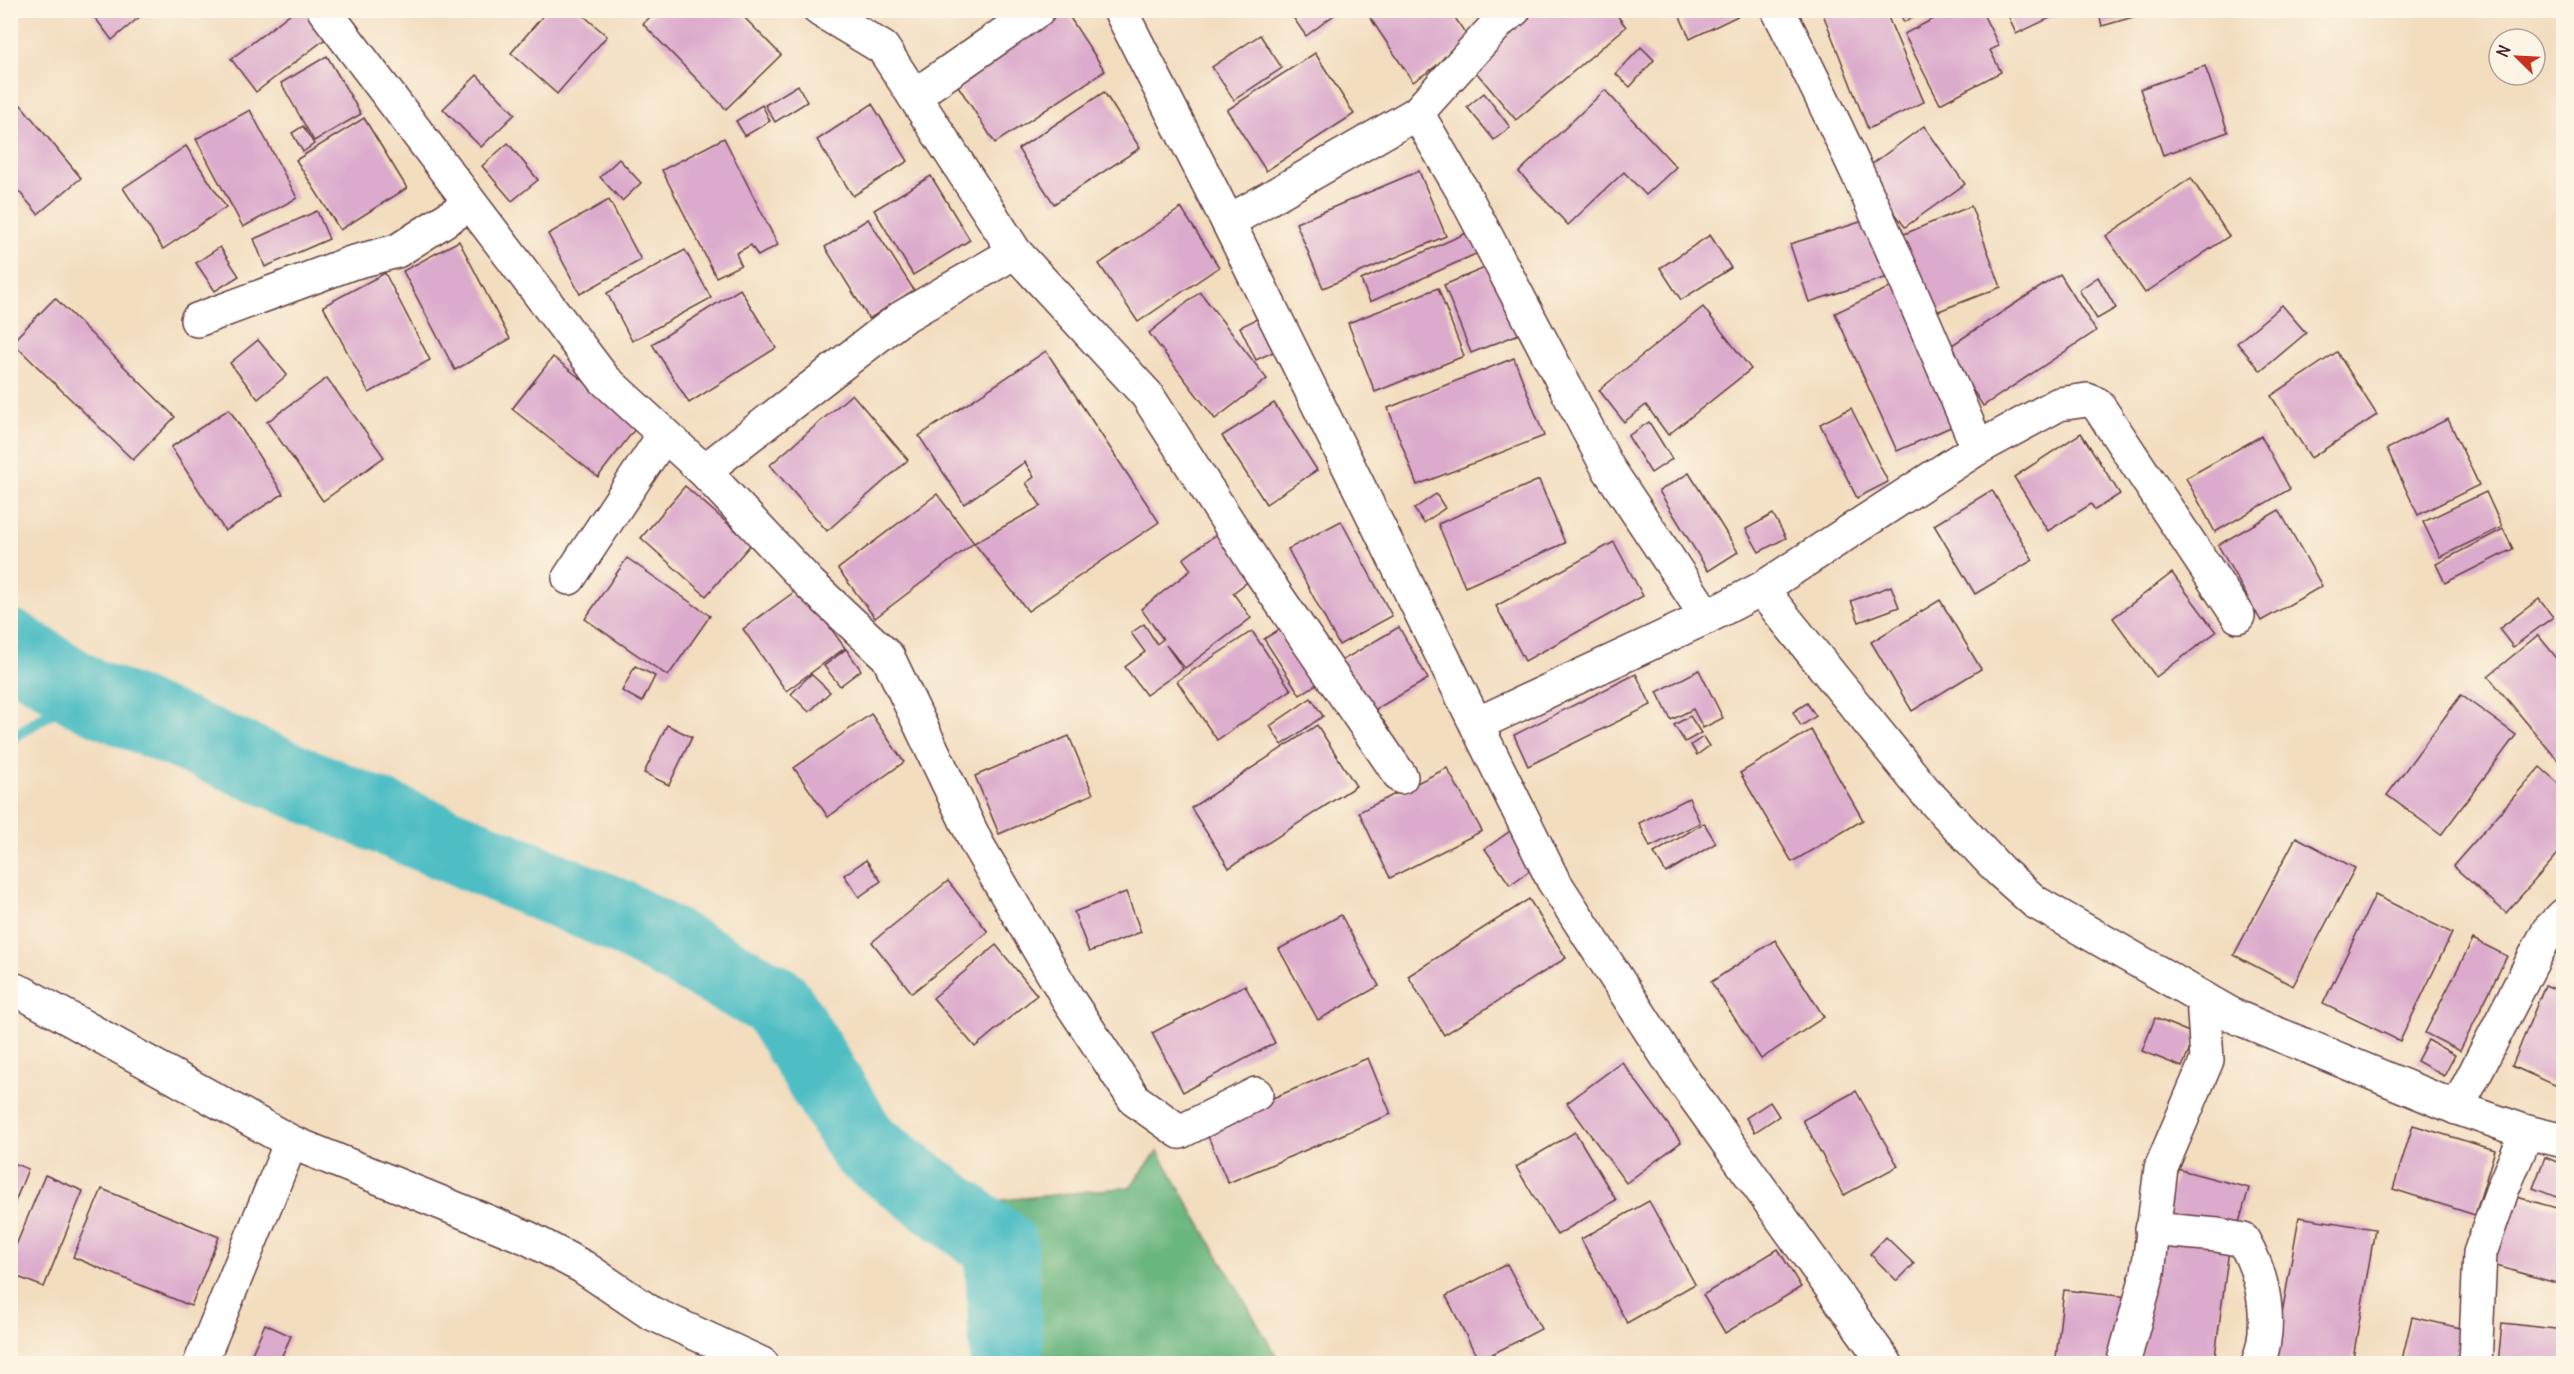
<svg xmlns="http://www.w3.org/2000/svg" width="2574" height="1374" font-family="Delius,sans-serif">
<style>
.forest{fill:#6bb67f;stroke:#5a6a55;stroke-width:1.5}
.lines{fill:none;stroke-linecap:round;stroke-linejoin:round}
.stream{stroke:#50bec4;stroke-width:12}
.river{stroke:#50bec4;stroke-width:74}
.building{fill:#dcaacc}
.street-casing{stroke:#633c41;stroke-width:36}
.street{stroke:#fff;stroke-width:33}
</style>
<rect width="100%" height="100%" fill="#fcf5e5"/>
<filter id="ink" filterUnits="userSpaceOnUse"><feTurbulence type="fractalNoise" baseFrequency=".0167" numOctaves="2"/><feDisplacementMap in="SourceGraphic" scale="12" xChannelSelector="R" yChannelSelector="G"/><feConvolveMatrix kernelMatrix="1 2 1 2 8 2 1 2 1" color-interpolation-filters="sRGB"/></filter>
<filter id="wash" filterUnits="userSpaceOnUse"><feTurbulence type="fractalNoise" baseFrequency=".008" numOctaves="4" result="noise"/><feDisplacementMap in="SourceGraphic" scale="24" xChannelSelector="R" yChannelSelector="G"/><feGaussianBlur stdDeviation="1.35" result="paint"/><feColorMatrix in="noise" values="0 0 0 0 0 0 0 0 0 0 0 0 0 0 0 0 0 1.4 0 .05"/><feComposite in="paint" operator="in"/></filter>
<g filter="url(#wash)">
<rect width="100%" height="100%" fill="#f3ddbf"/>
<path class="forest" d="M1158,1151L1280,1363H1011L994,1201L1130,1187Z"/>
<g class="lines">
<path class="stream" d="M10,739L83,692"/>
<path class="river" d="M10,646L83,692L616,915L776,1002L864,1146L1001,1246L1007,1364"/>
</g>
<g id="blocks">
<g class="building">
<path d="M89,10H148L112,40Z"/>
<path d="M295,10H309L329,36L256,92L231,59Z"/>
<path d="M548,10H577L607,36L557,94L511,53Z"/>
<path d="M657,10H737L781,55L726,109L643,24Z"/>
<path d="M1048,10H1065L1105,71L995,143L951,75Z"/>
<path d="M1299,10H1331L1334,15L1306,36L1292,16Z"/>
<path d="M1365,10H1450L1471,42L1413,82Z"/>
<path d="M1537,10H1613L1626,27L1516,120L1471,66Z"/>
<path d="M1677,10H1750L1690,39Z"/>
<path d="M1832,10H1885L1924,102L1868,129L1823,14Z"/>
<path d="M1898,10H1926L1904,22Z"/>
<path d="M1951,10H1981L1999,46L1990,50L2001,72L1940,104L1904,34Z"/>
<path d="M2006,10H2067L2016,34Z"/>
<path d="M2098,10H2154V11L2102,26Z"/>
<path d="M1260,35L1282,68L1234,100L1212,67Z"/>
<path d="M1641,47L1654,60L1630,87L1616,74Z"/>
<path d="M1315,53L1354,114L1266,171L1227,110Z"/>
<path d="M327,56L361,114L314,141L281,83Z"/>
<path d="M2205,66L2228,132L2163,155L2140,89Z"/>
<path d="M477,75L515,114L481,147L443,109Z"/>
<path d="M798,85L807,102L775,122L765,105Z"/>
<path d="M1605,90L1676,167L1646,195L1624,172L1568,225L1519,172Z"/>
<path d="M1104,92L1140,148L1054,204L1018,149Z"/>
<path d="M1484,93L1510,127L1494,140L1467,107Z"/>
<path d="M872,104L908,161L853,196L817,140Z"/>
<path d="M21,105L81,178L38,214L10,181V114Z"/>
<path d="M762,105L770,121L745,136L736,121Z"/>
<path d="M250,110L297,198L243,227L196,139Z"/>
<path d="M364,118L407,188L340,230L296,160Z"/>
<path d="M303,126L314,144L303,152L292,133Z"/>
<path d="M1924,126L1965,184L1905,227L1864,170Z"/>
<path d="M724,138L778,245L758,256L751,245L736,253L741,265L716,277L662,170Z"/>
<path d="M508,143L538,180L512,201L482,166Z"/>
<path d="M186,146L226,207L163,249L123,188Z"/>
<path d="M619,159L641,183L622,201L600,177Z"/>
<path d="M1419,171L1446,236L1323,288L1296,223Z"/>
<path d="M931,176L970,240L913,275L874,210Z"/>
<path d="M2191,178L2229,236L2145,293L2106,236Z"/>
<path d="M609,200L641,260L580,294L548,234Z"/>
<path d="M1971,206L2001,287L1931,314L1902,235Z"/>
<path d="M1181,208L1219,267L1138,322L1099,264Z"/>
<path d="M317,211L329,239L265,267L254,239Z"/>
<path d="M1873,218L1891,276L1809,302L1790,244Z"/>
<path d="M868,219L914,290L869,319L825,247Z"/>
<path d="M1471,231L1480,252L1370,302L1361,280Z"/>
<path d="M1710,235L1731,268L1681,300L1660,268Z"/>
<path d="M459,241L510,339L455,370L403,271Z"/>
<path d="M220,247L239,276L215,291L196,263Z"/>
<path d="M685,250L711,298L632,341L607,293Z"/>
<path d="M1492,265L1519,334L1471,353L1444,285Z"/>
<path d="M385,273L430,360L369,393L323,306Z"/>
<path d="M2060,274L2096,331L1983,406L1946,349Z"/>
<path d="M2098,277L2116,308L2097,319L2079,290Z"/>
<path d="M1901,282L1964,421L1897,451L1835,313Z"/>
<path d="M1438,288L1464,356L1375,392L1348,323Z"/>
<path d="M740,289L776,348L689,403L652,344Z"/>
<path d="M1200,292L1267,379L1215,419L1149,333Z"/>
<path d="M55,298L175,417L133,460L12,342Z"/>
<path d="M2282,305L2306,333L2261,371L2237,343Z"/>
<path d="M1703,307L1751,369L1668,435L1646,405L1624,422L1599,390Z"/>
<path d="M1259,318L1275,351L1256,360L1240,327Z"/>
<path d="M258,340L287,375L258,399L230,363Z"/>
<path d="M1046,351L1159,522L1028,611L974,543L875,618L838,569L937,494L974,543L1041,506L1026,483L1034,477L1025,462L964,504L919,436Z"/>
<path d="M2337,352L2377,415L2311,458L2271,396Z"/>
<path d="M553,357L639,424L598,477L512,409Z"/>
<path d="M1514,358L1544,436L1417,485L1388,408Z"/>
<path d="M327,378L384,457L323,501L267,422Z"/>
<path d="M852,394L908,460L827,531L770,465Z"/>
<path d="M1274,403L1317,470L1266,504L1222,436Z"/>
<path d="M1851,408L1888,482L1857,498L1820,424Z"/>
<path d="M229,409L283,494L225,531L171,447Z"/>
<path d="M2448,419L2479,485L2418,515L2387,449Z"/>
<path d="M1649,422L1672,459L1651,473L1628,436Z"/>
<path d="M2081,433L2120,494L2095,510L2091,504L2048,531L2014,477Z"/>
<path d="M2261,436L2290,489L2215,532L2186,478Z"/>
<path d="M1689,473L1738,552L1708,571L1659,491Z"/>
<path d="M1539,480L1565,543L1465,587L1438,524Z"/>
<path d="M685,486L751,544L706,596L641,538Z"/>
<path d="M1992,490L2033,560L1975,594L1934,525Z"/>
<path d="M2486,492L2502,527L2440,557L2423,522Z"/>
<path d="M1436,494L1445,508L1424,523L1414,509Z"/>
<path d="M2279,510L2322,586L2261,621L2218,545Z"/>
<path d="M1773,514L1786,538L1759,552L1746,529Z"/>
<path d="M1341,521L1392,616L1339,645L1288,549Z"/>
<path d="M2503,529L2513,549L2445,583L2436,564Z"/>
<path d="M1221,531L1254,577L1233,593L1251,618L1185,668L1166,645L1183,669L1146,695L1125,667L1145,652L1131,633L1144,624L1157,644L1163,639L1141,609L1191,570L1183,559Z"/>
<path d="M1614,542L1643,596L1525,661L1496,606Z"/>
<path d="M627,558L710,616L668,676L585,619Z"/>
<path d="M2172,573L2216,632L2156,677L2113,618Z"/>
<path d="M1891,586L1899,607L1859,622L1851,601Z"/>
<path d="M801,587L845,648L786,691L743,629Z"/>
<path d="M2539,599L2553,617L2513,647L2499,629Z"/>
<path d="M1940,600L1981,669L1912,711L1871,642Z"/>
<path d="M1286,625L1321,681L1300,695L1264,639Z"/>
<path d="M1399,627L1428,679L1371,712L1341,661Z"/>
<path d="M1252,631L1291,690L1217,740L1177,681Z"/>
<path d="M2538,635L2564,667V768L2488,676Z"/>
<path d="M846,649L861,670L840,686L824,666Z"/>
<path d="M635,666L655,676L642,702L622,691Z"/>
<path d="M1699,670L1723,718L1703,728L1693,709L1671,720L1657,692Z"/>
<path d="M811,674L830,692L809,712L791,694Z"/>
<path d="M1636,674L1651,705L1528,766L1514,735Z"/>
<path d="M2461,695L2516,735L2441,835L2387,795Z"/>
<path d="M1311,698L1323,716L1282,745L1270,726Z"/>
<path d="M1807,703L1816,716L1801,726L1793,712Z"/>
<path d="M871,714L904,762L828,817L794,768Z"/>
<path d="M1690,716L1701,733L1685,742L1674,725Z"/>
<path d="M667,725L692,737L669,785L644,773Z"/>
<path d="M1317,725L1356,786L1229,868L1191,808Z"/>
<path d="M1811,730L1863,820L1792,862L1740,773Z"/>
<path d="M1069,736L1093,794L999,834L975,776Z"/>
<path d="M1703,737L1709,746L1697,755L1691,745Z"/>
<path d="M2540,767L2564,788V847L2506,913L2453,866Z"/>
<path d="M1447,768L1482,831L1390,878L1359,812Z"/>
<path d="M1689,798L1700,823L1650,847L1639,823Z"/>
<path d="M1704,823L1716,843L1666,873L1654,853Z"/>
<path d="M1513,829L1537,865L1510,885L1485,849Z"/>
<path d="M2296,837L2355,868L2293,986L2234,955Z"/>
<path d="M866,860L881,881L859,897L844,875Z"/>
<path d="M948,881L988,932L912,993L872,942Z"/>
<path d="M1126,892L1141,932L1089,952L1074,912Z"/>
<path d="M2375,895L2452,933L2400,1041L2323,1004Z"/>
<path d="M1529,899L1566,958L1444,1035L1408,976Z"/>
<path d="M1341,915L1379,986L1318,1020L1279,949Z"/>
<path d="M2473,939L2507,956L2460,1051L2425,1033Z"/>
<path d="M1775,940L1824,1017L1761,1059L1711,982Z"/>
<path d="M996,945L1037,995L975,1047L933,998Z"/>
<path d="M1245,985L1275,1043L1183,1092L1152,1033Z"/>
<path d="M2545,985L2564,993V1089L2512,1066Z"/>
<path d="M2155,1018L2196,1035L2182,1067L2142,1051Z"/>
<path d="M2428,1040L2455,1055L2444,1076L2417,1061Z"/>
<path d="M1368,1058L1391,1114L1228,1183L1204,1127Z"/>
<path d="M1622,1062L1681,1142L1626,1183L1567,1103Z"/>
<path d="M1856,1091L1898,1166L1844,1195L1803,1120Z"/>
<path d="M1770,1102L1779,1116L1755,1132L1746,1118Z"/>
<path d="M2413,1125L2495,1150L2475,1215L2393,1189Z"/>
<path d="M1575,1132L1616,1200L1557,1235L1516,1167Z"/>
<path d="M2545,1157L2564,1165V1200L2533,1188Z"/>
<path d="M10,1162L28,1169L11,1212H10Z"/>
<path d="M2177,1169L2249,1188L2236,1233L2165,1214Z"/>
<path d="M45,1175L83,1191L44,1287L10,1274V1260Z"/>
<path d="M102,1189L219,1237L191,1306L73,1257Z"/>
<path d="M2506,1194L2564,1210L2563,1285L2486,1263Z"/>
<path d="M1649,1201L1695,1284L1627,1323L1581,1239Z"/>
<path d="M2299,1217L2375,1229L2352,1364H2300L2274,1359Z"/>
<path d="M2159,1233L2230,1242L2214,1364H2141Z"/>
<path d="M1886,1237L1914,1264L1897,1281L1870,1254Z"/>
<path d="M1778,1249L1801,1287L1725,1333L1703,1295Z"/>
<path d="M1507,1264L1541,1329L1479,1361L1446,1296Z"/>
<path d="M2064,1290L2128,1297L2109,1364L2056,1358Z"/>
<path d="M2412,1317L2465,1329L2458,1364H2401Z"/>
<path d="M2502,1323L2564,1330V1364H2498Z"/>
<path d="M265,1324L291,1336L278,1364H266L251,1356Z"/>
</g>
</g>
</g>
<g filter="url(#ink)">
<use href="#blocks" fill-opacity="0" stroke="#633c41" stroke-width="1.5"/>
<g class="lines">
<defs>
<g id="street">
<path d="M324,10L604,379L704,471L811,585L888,657L977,844L1068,999L1135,1100L1180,1132L1256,1094"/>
<path d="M820,10L883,48L1015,252L1147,395L1257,567L1401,777"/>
<path d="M1120,10L1228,222L1553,880L1677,1072L1886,1364"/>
<path d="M1778,10C1852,153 1915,300 1978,448"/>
<path d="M914,96L1038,10"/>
<path d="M1417,113L1462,190L1608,468L1707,617"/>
<path d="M1228,222L1417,113L1501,20L1514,10"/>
<path d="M197,320L351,263L397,251L470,204"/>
<path d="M704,471L901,318L1015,252"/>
<path d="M569,578L664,435"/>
<path d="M1761,589L1923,789L2000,871L2035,902L2236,1017L2457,1108L2527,1132L2564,1141"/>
<path d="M1477,724L1707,617L1761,589L1978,448L2059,404L2087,400L2097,404L2238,616"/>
<path d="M10,988L23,993L291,1142L528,1238L583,1267L651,1313L762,1364"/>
<path d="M2457,1108L2548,931L2564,915"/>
<path d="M2152,1229L2217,1235L2243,1240C2264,1276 2273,1323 2258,1364"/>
<path d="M200,1364L291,1142"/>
<path d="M2123,1364L2148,1272L2161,1168L2207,1060L2203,998"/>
<path d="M2475,1364L2480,1253L2503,1188L2527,1132"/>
</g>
</defs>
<use href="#street" class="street-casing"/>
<use href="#street" class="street"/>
</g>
</g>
<rect width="2574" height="1374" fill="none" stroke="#fcf5e5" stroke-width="36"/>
<g transform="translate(2517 57) rotate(294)"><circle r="28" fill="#fcf5e5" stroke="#b59f9b" stroke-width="1.5"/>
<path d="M0-4.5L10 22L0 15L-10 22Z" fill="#c8321e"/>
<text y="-9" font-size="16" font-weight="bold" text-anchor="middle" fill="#4a1f2b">N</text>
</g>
</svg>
